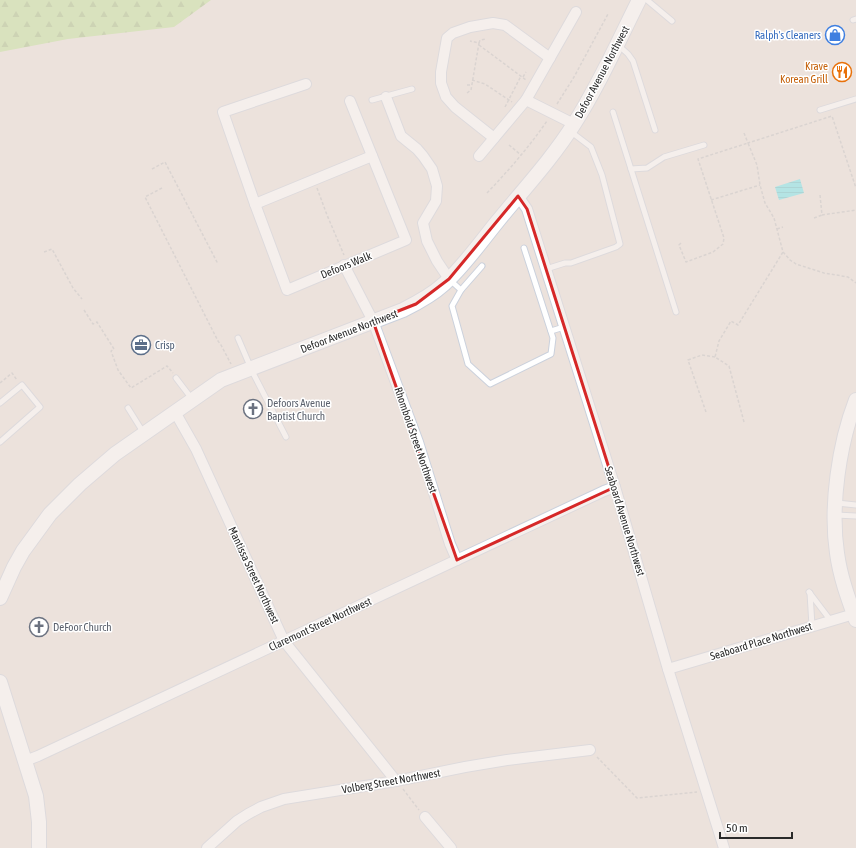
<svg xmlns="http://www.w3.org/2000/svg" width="856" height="848" font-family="'Asap Condensed',sans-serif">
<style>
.forest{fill:url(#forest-firs)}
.water{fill:url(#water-rules)}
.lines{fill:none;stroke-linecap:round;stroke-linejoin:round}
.lane-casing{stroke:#cbd1dc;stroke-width:7}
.street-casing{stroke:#cbd1dc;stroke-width:12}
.secondary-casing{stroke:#cbd1dc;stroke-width:16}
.path{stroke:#c3c3c3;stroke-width:1.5;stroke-dasharray:3 2;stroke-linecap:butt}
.lane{stroke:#fff;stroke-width:5}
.street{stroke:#fff;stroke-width:10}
.secondary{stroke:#fff;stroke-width:14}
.marked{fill:none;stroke:#d62828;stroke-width:3;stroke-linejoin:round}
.labels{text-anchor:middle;stroke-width:3;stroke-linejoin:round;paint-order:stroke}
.shop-label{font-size:11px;fill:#366cbe;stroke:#fff;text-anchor:end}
.food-label{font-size:11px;fill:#c56008;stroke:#fff;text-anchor:end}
.street-label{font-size:11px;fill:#2a2a2a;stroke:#fff}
.service-label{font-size:11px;fill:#4e5e75;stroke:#fff;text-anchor:start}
.worship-label{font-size:11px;fill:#5b616d;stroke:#fff;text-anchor:start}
</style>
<defs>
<pattern id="forest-firs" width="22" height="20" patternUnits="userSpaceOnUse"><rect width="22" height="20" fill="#c1e299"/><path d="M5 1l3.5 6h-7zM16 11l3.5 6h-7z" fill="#a6c284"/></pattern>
<pattern id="water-rules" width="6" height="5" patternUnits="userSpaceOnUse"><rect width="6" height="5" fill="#70e6ee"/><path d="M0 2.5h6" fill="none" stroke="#61c5cc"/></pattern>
</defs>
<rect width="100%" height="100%" fill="#ece2dc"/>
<path class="forest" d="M0,0H211L174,27L68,39L0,52Z"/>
<path class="water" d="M800,179L804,193L779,200L775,187Z"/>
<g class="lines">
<defs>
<g id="lane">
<path d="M647,0L672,21"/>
<path d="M853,20L856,19"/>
<path d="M618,45L628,54L633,61L655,130"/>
<path d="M372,100L412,89"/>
<path d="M820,110L856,99"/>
<path d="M613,112L676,312"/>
<path d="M631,169L647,168L664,157L704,145"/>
<path d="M546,269L565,263H571L616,247L620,244L602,175L591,147L570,131"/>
<path d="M450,280L461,290L452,306L468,364L490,384L551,354L553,338L524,248"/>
<path d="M461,290L482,266"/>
<path d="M551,331L564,327"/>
<path d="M238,338L253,373L286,437"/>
<path d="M176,378L192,399"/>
<path d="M0,403L22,385L40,407L0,442"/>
<path d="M128,408L143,432"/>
<path d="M837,503L856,505"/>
<path d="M836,515L856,516"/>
<path d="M809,592L831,621"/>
<path d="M810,593L812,626"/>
</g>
<g id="street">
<path d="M306,84L223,112L255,204L287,290L406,240L350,101"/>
<path d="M386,97L401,136L417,149L423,156L432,169L437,186L436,201L423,223L427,241L437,261L449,279"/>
<path d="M526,100L574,124"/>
<path d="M494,138L455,107L446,97L441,83V72L447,38L453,33L470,27L493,23L505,25L550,58"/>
<path d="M479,156L526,100L576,12"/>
<path d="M518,196L527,209L615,487L668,669L724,848"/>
<path d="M255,204L372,156"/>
<path d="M344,265L373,321L418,442L450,544L457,560"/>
<path d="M175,412L196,449L284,641L396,781"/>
<path d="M668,669L854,614"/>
<path d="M25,761L38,756L604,491L615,487"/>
<path d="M425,817L451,848"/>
<path d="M207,848L237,821L248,814L261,807L284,799L396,781L465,767L507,760L590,750"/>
</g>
<g id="secondary">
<path d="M856,400C839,444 830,506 837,553C840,576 848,598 856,620"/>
<path d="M0,598L14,567L23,551L50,514L80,484L115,454L221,380L403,310C417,303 432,295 444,284C464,266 480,243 497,222C523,190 552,159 574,124C599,85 618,42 639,0"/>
<path d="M0,682L36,796L39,822V848"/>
</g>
</defs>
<use href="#lane" class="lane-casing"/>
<use href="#street" class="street-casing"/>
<use href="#secondary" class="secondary-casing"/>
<g class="path">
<path d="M479,43L480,40L486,39"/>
<path d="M479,45L526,80"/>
<path d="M523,77L526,72"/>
<path d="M472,80L485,84L512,102"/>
<path d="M467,85H472"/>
<path d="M467,93L471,90L479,43L470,41"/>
<path d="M557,104L574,77L608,14"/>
<path d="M505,107L521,76"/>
<path d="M744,133L748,143L832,116L856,188"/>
<path d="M509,145L521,155"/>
<path d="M152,169L165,162L218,264"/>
<path d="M162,188L145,197L218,341L221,345L231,364"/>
<path d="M317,188L327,215L344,255"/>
<path d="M487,193C509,170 529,147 547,121"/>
<path d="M820,195L822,215L856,210"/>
<path d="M711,200L760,185"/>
<path d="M814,218L822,215"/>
<path d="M777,229L783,227"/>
<path d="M681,243L679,245L686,262L713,252L723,244L724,238L698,159L748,143L757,165L760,185L765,203L774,218L783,252L790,260L796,264L824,273L848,277L856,283"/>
<path d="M44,252L52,249L73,288L82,299"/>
<path d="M84,310L93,324L97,322L114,349L111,351L118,370L131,388L167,366L173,373"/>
<path d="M0,383L12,373L17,380"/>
<path d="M706,412L688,360L702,355L715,357"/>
<path d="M744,422L729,366L715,357L719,341L731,321L738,325L783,252"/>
<path d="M597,757L637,798L697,792"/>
<path d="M403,789L419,810"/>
</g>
<use href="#lane" class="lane"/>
<use href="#street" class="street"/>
<use href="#secondary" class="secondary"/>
</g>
<path d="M0 0H856V848H0ZM518,196L527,209L615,487L457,560L373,321L416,304L449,279Z" fill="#ece2dc" fill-opacity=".55" fill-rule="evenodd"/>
<path class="marked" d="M518,196L527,209L615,487L457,560L373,321L416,304L449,279Z"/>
<defs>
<symbol id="shop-ring" viewBox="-11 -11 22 22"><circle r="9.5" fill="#fff" stroke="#3f7fe0" stroke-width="1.5"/><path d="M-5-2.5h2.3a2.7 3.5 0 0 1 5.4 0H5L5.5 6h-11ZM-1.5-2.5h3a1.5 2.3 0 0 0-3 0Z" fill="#3f7fe0"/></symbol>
<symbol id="restaurant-ring" viewBox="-11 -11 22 22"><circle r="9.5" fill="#fff" stroke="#e8710a" stroke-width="1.5"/><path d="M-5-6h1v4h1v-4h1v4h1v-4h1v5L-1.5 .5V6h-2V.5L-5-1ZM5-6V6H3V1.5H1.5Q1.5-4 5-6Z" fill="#e8710a"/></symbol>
<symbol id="office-ring" viewBox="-11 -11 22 22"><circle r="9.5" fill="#fff" stroke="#5c6f8a" stroke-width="1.5"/><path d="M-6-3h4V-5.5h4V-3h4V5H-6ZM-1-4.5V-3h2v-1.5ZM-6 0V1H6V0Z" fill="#5c6f8a"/></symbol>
<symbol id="church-ring" viewBox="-11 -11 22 22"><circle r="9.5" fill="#fff" stroke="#6b7280" stroke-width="1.5"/><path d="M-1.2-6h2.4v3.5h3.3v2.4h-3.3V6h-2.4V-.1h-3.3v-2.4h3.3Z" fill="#6b7280"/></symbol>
</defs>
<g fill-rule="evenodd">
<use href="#shop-ring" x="824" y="24" width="22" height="22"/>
<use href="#restaurant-ring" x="831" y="61" width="22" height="22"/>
<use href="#office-ring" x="130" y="334" width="22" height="22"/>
<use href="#church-ring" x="242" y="398" width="22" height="22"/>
<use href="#church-ring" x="28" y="616" width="22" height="22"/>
</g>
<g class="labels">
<g class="shop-label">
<text x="821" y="39">Ralph's Cleaners</text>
</g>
<g class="food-label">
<text x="828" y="70">Krave<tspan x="828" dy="13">Korean Grill</tspan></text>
</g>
<g class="street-label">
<text transform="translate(602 72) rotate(-62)" y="4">Defoor Avenue Northwest</text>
<text transform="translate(346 265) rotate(-22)" y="4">Defoors Walk</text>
<text transform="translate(349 331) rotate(-21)" y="4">Defoor Avenue Northwest</text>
<text transform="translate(416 440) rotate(71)" y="4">Rhomboid Street Northwest</text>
<text transform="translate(625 521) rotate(73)" y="4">Seaboard Avenue Northwest</text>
<text transform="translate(254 575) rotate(65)" y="4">Mantissa Street Northwest</text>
<text transform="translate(320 624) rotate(-25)" y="4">Claremont Street Northwest</text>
<text transform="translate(761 641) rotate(-17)" y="4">Seaboard Place Northwest</text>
<text transform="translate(391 781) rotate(-10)" y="4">Volberg Street Northwest</text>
</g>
<g class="service-label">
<text x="155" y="349">Crisp</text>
</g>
<g class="worship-label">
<text x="267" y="407">Defoors Avenue<tspan x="267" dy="13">Baptist Church</tspan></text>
<text x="53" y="631">DeFoor Church</text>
</g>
</g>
<path d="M720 832v6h72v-6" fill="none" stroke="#2a2a2a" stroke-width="2"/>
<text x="726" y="832" font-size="12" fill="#2a2a2a" stroke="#ffffff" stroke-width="3" paint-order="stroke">50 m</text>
</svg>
